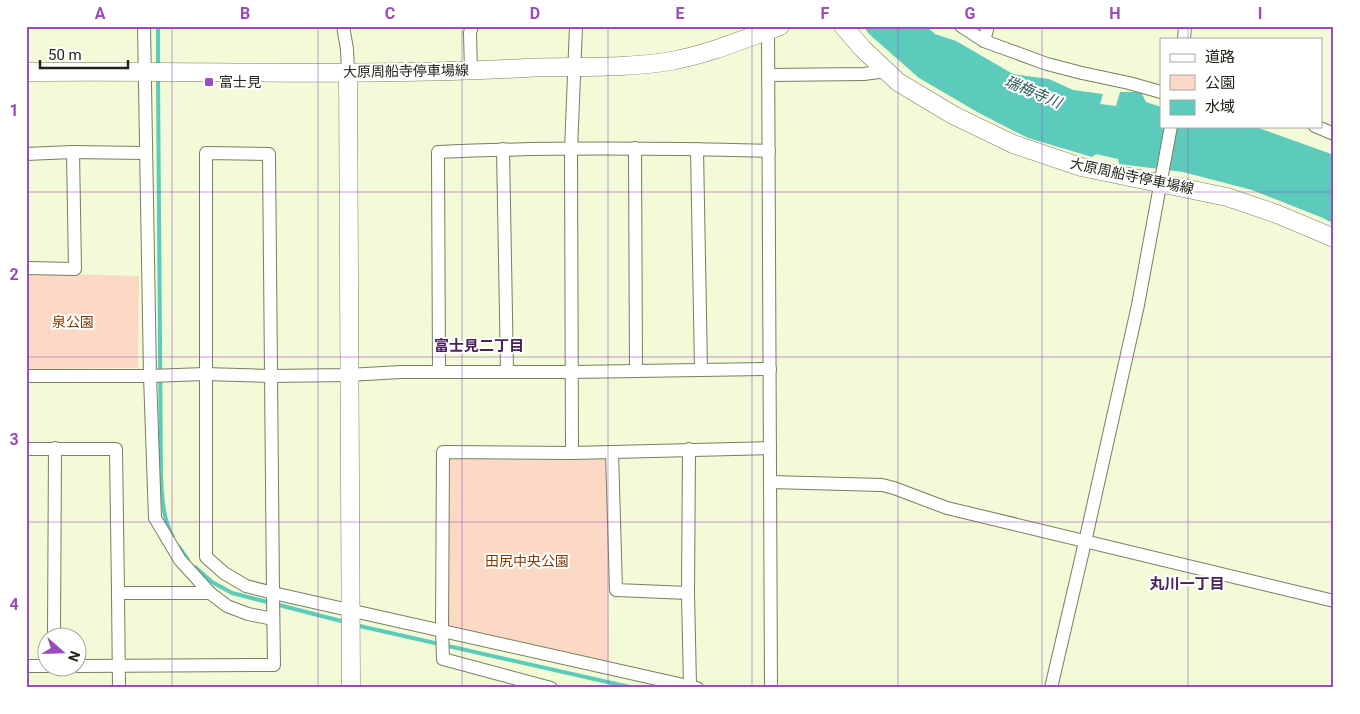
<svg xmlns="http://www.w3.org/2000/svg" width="1360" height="714" font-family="Roboto,'Noto Sans JP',sans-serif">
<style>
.green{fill:#fcd9c4}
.water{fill:#5ccbbc}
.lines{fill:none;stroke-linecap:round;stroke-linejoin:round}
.stream{stroke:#5ccbbc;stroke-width:4}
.street-casing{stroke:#787f60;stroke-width:14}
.secondary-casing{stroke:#787f60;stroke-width:19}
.street{stroke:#fff;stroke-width:12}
.secondary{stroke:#fff;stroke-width:18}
.grid{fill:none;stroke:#9a4cbd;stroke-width:1;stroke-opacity:0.55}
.poi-dot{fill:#9a4cbd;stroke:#fff;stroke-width:2}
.labels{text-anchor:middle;stroke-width:4;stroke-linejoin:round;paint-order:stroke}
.street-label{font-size:14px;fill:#212417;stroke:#fff}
.poi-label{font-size:14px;fill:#212417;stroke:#fff;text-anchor:start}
.park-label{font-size:14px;fill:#7c3b05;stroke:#fff}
.water-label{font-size:15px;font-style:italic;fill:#2d5c55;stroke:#fff}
.neighbourhood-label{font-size:15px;font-weight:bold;fill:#482259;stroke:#fff}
.neatline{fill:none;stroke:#9a4cbd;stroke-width:2}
.grid-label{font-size:16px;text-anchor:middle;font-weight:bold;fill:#9a4cbd}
</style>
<rect width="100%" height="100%" fill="#f2fad8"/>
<g class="green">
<path d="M26,273L139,276L138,368L26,369Z"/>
<path d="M448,457H607L609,665L446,631Z"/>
</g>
<path class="water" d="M863,26H926L935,34L956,41L1013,74L1049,79L1073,90L1103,94L1100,104L1116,106L1120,92H1141L1146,102L1161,107V126H1253L1334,155V224L1323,218L1252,190L1183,172L1119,164L1118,159L1096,154L1092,157L1028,138L979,113L919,78L869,34Z"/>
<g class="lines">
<g class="stream">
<path d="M158,26V66"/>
<path d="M158,76L161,477C162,498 163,519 173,537"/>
<path d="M179,547L188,560"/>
<path d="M195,567L212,582L232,593L345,622"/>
<path d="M355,625L634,688"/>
</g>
<defs>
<g id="street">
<path d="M144,26L150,376L155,518L180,560L210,593L227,606L248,614L273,619"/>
<path d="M343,26L347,49L348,72"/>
<path d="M961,26L984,41L1047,64L1082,73L1129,83L1161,92"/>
<path d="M768,30L771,688"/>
<path d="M1184,39L1185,26"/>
<path d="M984,41L988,26"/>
<path d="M471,71L470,33L472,26"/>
<path d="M769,75L864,74L886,71"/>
<path d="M1315,126L1334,134"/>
<path d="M635,148L636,371"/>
<path d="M503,149L507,371"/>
<path d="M697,149L701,369"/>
<path d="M26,154L73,152L145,153"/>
<path d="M26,268L75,269L73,152"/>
<path d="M439,372L438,152C549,147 659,148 769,151"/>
<path d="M26,376H150L205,374L271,376L348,375L401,372H572L770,369"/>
<path d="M26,449H116L118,593"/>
<path d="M689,449L688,593L690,686"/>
<path d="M612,452L616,590L688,593"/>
<path d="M572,453L571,150L576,26"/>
<path d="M770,482L882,485L894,488L947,508L1334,601"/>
<path d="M54,636L55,448"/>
<path d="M26,666H48"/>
<path d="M78,666L274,665L273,593L269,154L206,153V557L224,573L246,586L273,593L697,688"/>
<path d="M119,688L118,593H210"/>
<path d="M551,688L443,659L442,630L443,452L572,453L770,448"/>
<path d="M1051,688L1085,542L1138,305L1171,126"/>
</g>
<g id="secondary">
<path d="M843,26L863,49L898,82L953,115L1013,144L1081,167L1227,197L1277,214L1334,238"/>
<path d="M26,72C193,70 360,77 526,68C574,66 623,69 671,61C709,54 744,39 780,26"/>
<path d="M348,72L351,688"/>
</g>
</defs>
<use href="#street" class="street-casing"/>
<use href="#secondary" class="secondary-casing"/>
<use href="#street" class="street"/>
<use href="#secondary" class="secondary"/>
</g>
<path class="grid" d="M172,26V688M318,26V688M462,26V688M608,26V688M752,26V688M898,26V688M1042,26V688M1188,26V39M1188,126V688M26,192H1334M26,357H1334M26,522H1334"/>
<rect class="poi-dot" x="204" y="77" width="10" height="10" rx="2.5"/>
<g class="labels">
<g class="street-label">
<text transform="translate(406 71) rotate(-1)" y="5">大原周船寺停車場線</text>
<text transform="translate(1132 176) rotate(12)" y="5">大原周船寺停車場線</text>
</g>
<g class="poi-label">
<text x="219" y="87">富士見</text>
</g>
<g class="park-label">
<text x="73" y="327">泉公園</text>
<text x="527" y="566">田尻中央公園</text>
</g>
<g class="water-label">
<text transform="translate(1033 92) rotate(23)" y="5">瑞梅寺川</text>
</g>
<g class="neighbourhood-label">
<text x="479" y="351">富士見二丁目</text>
<text x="1187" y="589">丸川一丁目</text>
</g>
</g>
<rect width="1360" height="714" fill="none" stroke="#ffffff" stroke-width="55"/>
<rect x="1160" y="38" width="162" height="90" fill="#ffffff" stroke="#a6a7a2"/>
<rect x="1170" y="54" width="25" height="8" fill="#ffffff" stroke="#a6a7a2"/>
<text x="1205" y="62" font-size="15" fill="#212417">道路</text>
<rect x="1170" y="75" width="25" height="15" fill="#fcd9c4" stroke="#a6a7a2"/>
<text x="1205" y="88" font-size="15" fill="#212417">公園</text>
<rect x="1170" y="100" width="25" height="15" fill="#5ccbbc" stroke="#a6a7a2"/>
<text x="1205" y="112" font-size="15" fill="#212417">水域</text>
<g transform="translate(62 652) rotate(110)"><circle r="24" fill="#ffffff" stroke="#a6a7a2"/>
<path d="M0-4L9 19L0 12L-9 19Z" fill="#9a4cbd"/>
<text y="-8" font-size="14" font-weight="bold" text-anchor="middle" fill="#212417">N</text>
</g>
<path d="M40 60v8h88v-8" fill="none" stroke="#212417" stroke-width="2.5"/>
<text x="48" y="60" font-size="15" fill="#212417" stroke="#ffffff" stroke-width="4" paint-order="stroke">50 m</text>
<rect x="28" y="28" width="1304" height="658" class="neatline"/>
<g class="grid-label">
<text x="100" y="19">A</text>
<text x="245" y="19">B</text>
<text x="390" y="19">C</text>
<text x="535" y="19">D</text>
<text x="680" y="19">E</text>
<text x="825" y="19">F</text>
<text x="970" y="19">G</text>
<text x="1115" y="19">H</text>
<text x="1260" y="19">I</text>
<text x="14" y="116">1</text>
<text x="14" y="280">2</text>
<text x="14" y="445">3</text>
<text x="14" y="610">4</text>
</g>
</svg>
